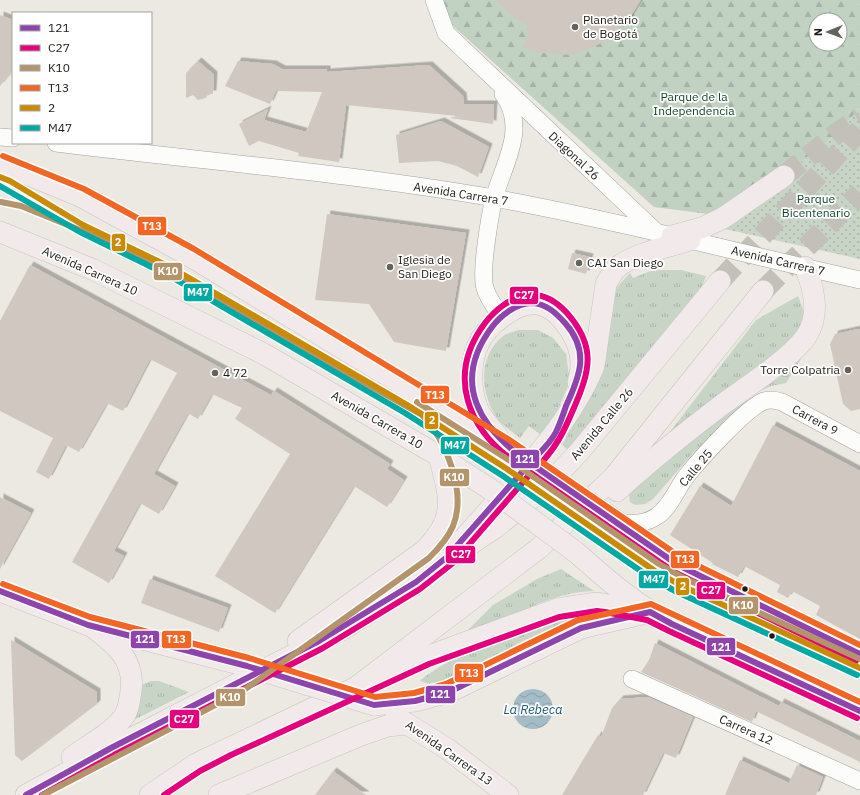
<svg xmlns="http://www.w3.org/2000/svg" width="860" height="795" font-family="'IBM Plex Sans',sans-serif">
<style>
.grass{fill:url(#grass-tufts)}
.forest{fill:url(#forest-firs);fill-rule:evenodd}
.park{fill:url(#park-dots)}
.water{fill:url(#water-waves)}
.building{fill:#cfc7c0;filter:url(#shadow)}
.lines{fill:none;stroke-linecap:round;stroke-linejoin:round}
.major-tunnel{stroke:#c2c0b9;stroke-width:21;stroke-dasharray:21 10;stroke-linecap:butt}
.minor-casing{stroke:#a4a29d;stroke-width:18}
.major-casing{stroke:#c6c5c1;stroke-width:22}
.minor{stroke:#fcfcfb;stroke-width:17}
.major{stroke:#f1e9ea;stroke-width:21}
.minor-bridge-casing{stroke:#a4a29d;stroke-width:18;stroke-linecap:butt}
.major-bridge-casing{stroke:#c6c5c1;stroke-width:22;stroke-linecap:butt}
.minor-bridge{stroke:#fcfcfb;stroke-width:17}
.major-bridge{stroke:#f1e9ea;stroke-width:21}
.bus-1-casing{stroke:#fff;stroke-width:9}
.bus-2-casing{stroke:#fff;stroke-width:9}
.bus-3-casing{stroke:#fff;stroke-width:9}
.bus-4-casing{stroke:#fff;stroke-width:9}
.bus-5-casing{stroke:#fff;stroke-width:9}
.bus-6-casing{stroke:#fff;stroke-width:9}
.bus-1{stroke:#8e44ad;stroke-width:6}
.bus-2{stroke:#e5007d;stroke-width:6}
.bus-3{stroke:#b3946b;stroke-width:6}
.bus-4{stroke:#f26522;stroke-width:6}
.bus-5{stroke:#cb8a04;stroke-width:6}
.bus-6{stroke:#00a9a4;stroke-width:6}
.poi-dot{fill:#64625d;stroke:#fff;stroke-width:1.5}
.bus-dot{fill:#1b1a15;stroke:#fff;stroke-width:1.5}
.labels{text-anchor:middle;stroke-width:3.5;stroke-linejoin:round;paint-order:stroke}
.poi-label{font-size:12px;fill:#1b1a15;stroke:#fff;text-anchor:start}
.park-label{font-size:12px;fill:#11482a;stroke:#fff}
.street-label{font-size:12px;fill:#1b1a15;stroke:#fff}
.water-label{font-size:13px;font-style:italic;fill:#1b5976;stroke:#fff}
.line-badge{stroke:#fff;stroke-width:1.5}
.badge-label{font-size:11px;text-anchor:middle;font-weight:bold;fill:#fff}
</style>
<defs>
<pattern id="grass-tufts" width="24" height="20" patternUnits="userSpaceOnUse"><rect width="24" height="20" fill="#c7d4c6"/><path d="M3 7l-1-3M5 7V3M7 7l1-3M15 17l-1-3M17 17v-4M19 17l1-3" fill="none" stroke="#aab5a9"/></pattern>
<pattern id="forest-firs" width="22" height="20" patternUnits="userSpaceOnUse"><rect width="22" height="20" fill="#c1d1c2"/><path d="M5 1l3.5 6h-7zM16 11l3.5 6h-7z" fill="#a5b3a6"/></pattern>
<pattern id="park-dots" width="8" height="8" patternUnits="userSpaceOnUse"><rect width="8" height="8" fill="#c7d4c6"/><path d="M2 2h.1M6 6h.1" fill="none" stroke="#aab5a9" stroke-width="1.8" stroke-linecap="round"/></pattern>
<pattern id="water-waves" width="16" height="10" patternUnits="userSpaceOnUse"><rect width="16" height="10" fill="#a4bcc7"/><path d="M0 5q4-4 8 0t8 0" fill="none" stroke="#8da1aa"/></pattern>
<filter id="shadow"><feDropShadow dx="3.5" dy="-3.5" stdDeviation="0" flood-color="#0004"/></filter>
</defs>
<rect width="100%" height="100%" fill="#ece9e2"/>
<g class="grass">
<path d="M653,270H681L706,276L699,294L572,453L562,445L601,374L608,314L617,287L630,273L633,278Z"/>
<path d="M798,296L804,312L806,313L797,338L659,446L756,320Z"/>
<path d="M825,314L820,328L786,383L771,386L756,393L693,453L653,499L645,504L635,505L630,502L629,495L634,482L699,426L816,315Z"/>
<path d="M519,330H538L553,338L566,354L570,382L545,438L529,426L520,438C513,432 502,426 497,418C480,393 478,357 502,337C506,333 514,332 519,330Z"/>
<path d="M561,569L594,591C549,592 509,618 469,638L468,630L493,605L537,579Z"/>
<path d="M580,615L523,641L471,668L433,685L420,681C453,652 536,624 580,615Z"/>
<path d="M151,681H159L189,692L132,721L138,707L141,685Z"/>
</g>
<path class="forest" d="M443,0H860V108L836,134L800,163L795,160L750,190L708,214L654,207L453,26ZM816,20H840V44H816Z"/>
<path class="park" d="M860,108V259L707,225L784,176L836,134Z"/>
<circle class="water" cx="533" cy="709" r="20"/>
<g class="building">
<path d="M496,0H641L627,23L604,42L578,53L564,55L533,52L522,47L531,31L526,29L527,25L514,17Z"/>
<path d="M0,15L13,20V70L0,86Z"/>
<path d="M198,61L214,75L213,94H208L206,98L198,100L193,95L186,98V73Z"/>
<path d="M238,61L273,64L282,69H327V72L429,65L463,96L464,104H494L493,124L450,118L457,116L346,105L339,162L298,156L299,153L259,141L249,146L239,124L268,109L264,120L306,132L322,92L276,91L270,104L225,86Z"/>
<path d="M441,121L489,147L478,177L457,166L438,161L399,163L396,135Z"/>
<path d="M327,214L466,233L446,351L394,342L369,304L315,300Z"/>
<path d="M572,253L590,257L586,274L568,269Z"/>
<path d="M30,265L271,395L274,391L390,464L387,469L404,480L387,507L354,486L275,613L215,576L290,454L235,419L242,408L212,394L198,419L188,413L154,474L175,486L159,514L140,503L114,551L124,556L109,583L72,562L177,373L150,359L123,411L107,403L79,452L66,445L49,479L36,472L53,438L0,411V321Z"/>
<path d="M858,329H860V409L851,411L843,404L830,344L835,334Z"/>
<path d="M773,425L860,471V639L816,615L820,606L792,591L788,598L777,592L780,585L744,566L738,577L712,564L713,563L670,535L700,486L731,506Z"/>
<path d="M0,497L31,513L0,569Z"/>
<path d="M150,579L228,608L219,632L141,603Z"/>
<path d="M11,640L97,692V704L22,761L15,755Z"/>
<path d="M655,643L779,706L781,702L860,741V762L756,711L752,722L641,672L649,660Z"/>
<path d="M648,697L693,717L676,758L663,753L643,795H562L598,735L601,737L612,708L620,699Z"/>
<path d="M740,760L789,783L797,765L823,777L816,795H725Z"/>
<path d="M333,771L366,795H315Z"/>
</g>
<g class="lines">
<g class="major-tunnel">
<path d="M784,176L836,134L860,118"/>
<path d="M720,281L860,130"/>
<path d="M763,291L860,193"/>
</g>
<defs>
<g id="minor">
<path d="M434,0L446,33L655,231"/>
<path d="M0,137L13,138"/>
<path d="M56,143C202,161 349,173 494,198C570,212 644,229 719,247"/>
<path d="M799,266L860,280"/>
<path d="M501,317C496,308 488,299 485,288C480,273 490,215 494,198C504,163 528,128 503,94"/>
<path d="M619,523C633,524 646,524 657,516C671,507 677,487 688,474C701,458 746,408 764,401C770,399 776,400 782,402L860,444"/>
<path d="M632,679L860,781"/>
</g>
<g id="major">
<path d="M0,163L80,196L190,256L517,454"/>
<path d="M0,232L94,270L264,354L439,456L493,491"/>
<path d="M672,236L704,227L723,218L784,176"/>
<path d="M498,437C491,428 481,418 477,407C470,389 470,365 477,347C482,335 492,324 502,317C532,294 553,302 572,333C581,348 584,364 578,382"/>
<path d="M617,491C651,460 686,432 723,404C745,388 793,357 807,335C820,314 814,288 805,267"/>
<path d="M611,517L678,565L860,654"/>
<path d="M459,544C505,490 567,432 594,366L606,284C609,278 613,271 619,266C636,253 669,247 690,240"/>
<path d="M577,553C607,580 636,605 672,624L860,711"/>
<path d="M0,591L88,625L247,666"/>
<path d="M298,641L424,551C458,517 450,498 439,456"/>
<path d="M388,674L426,657L557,609L597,603L644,611"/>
<path d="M374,705L415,701L449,692L581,628L642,614"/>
<path d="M396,717L449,750L508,795"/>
<path d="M72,757C87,746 115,731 125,715C129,708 130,698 131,691C135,660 116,645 94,628"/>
<path d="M26,795L109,750L345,628L496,527L548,485L579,452L720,281"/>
<path d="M150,795L196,764L355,688L538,549L613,478L763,291"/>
<path d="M219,795L361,735L387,726L407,724"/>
</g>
</defs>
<use href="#minor" class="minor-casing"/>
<use href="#major" class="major-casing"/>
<use href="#minor" class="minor"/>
<use href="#major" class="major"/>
<defs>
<path id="minor-bridge" d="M719,247L799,266"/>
<g id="major-bridge">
<path d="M517,454L611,517"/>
<path d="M493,491L577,553"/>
<path d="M247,666L374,705"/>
</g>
</defs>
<use href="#minor-bridge" class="minor-bridge-casing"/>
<use href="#major-bridge" class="major-bridge-casing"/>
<use href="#minor-bridge" class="minor-bridge"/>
<use href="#major-bridge" class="major-bridge"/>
<defs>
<g id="bus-1">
<path d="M532,303C547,304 556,313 565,323C590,351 580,376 566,406C563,415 560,424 556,432C550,444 539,453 530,463C480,429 450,383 492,327C501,315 517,303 532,303Z"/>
<path d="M530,463L678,565L860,654"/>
<path d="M0,591L88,625L247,666L374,705L415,701L449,692L581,628L650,612L672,624L860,711"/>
<path d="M26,795L111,748L319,641L416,582L447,557L530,463"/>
</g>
<g id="bus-2">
<path d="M518,464C467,430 446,375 485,323C495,310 511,297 527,295C543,293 557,302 567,313C597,347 590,371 573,410C564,431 558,444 543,461"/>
<path d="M42,795L114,755L323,648L420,589L453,563L531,473L674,572L856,661"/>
<path d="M164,795L200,771L231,755L429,664L559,617L597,611L605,612L647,620L669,631L857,718"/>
</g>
<g id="bus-3">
<path d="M1,202L21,206L80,230L172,273L238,312L422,415C446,440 467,492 453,526C448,538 438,549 429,558L244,690L43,795"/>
<path d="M417,402L512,462L659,564L684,578L860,659"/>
</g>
<g id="bus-4">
<path d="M3,156L84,189L194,249L508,439L682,558L860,645"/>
<path d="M3,584L90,617L249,658L375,697L414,693L446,684L578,620L651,604L860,702"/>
</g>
<path id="bus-5" d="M0,177L10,181L83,225L172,268L409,406L507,469L655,571L680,585L860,668"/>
<path id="bus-6" d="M0,186L80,232L168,275L405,413L503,476L651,578L677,592L857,675"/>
</defs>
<use href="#bus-1" class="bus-1-casing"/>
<use href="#bus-2" class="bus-2-casing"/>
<use href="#bus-3" class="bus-3-casing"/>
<use href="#bus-4" class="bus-4-casing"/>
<use href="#bus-5" class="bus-5-casing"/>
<use href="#bus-6" class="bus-6-casing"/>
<use href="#bus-1" class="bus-1"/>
<use href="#bus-2" class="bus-2"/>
<use href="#bus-3" class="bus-3"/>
<use href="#bus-4" class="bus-4"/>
<use href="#bus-5" class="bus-5"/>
<use href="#bus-6" class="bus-6"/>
</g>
<g class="poi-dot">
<circle cx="575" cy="27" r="4"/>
<circle cx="579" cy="263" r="4"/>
<circle cx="390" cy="267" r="4"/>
<circle cx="848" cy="370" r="4"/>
<circle cx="215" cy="373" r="4"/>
</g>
<g class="bus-dot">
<circle cx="745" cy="589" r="3.5"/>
<circle cx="772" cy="636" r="3.5"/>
</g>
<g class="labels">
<g class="poi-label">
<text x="583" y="24">Planetario<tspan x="583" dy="14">de Bogotá</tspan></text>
<text x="398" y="264">Iglesia de<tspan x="398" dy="14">San Diego</tspan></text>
<text x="587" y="267">CAI San Diego</text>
<text x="840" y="374" text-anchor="end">Torre Colpatria</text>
<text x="223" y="377">4 72</text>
</g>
<g class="park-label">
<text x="694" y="101">Parque de la<tspan x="694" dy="14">Independencia</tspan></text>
<text x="816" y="203">Parque<tspan x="816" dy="14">Bicentenario</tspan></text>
</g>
<g class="street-label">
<text transform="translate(574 156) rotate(43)" y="4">Diagonal 26</text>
<text transform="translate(461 194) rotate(9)" y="4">Avenida Carrera 7</text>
<text transform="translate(778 261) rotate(13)" y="4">Avenida Carrera 7</text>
<text transform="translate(90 271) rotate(24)" y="4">Avenida Carrera 10</text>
<text transform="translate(377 420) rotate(30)" y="4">Avenida Carrera 10</text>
<text transform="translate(815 420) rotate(28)" y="4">Carrera 9</text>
<text transform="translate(602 424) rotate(-50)" y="4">Avenida Calle 26</text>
<text transform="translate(696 468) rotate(-50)" y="4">Calle 25</text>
<text transform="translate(746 730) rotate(24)" y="4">Carrera 12</text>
<text transform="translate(449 753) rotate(35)" y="4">Avenida Carrera 13</text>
</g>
<g class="water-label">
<text x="533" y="714">La Rebeca</text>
</g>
</g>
<g class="line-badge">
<rect x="137" y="216" width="30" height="20" rx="4" fill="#f26522"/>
<rect x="111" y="233" width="15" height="19" rx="4" fill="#cb8a04"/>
<rect x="153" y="262" width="30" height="19" rx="4" fill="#b3946b"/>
<rect x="183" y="283" width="30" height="19" rx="4" fill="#00a9a4"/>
<rect x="509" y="286" width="30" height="19" rx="4" fill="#e5007d"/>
<rect x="420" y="385" width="30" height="19" rx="4" fill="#f26522"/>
<rect x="424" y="411" width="15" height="19" rx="4" fill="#cb8a04"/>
<rect x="440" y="436" width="30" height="19" rx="4" fill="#00a9a4"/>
<rect x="510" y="449" width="30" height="20" rx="4" fill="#8e44ad"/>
<rect x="439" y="468" width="31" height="19" rx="4" fill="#b3946b"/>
<rect x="445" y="545" width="31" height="19" rx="4" fill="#e5007d"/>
<rect x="670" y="550" width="30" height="19" rx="4" fill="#f26522"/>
<rect x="638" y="570" width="31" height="19" rx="4" fill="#00a9a4"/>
<rect x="675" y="577" width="15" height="19" rx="4" fill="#cb8a04"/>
<rect x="696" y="581" width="30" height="19" rx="4" fill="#e5007d"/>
<rect x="728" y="596" width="31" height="19" rx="4" fill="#b3946b"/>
<rect x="161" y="630" width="31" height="19" rx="4" fill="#f26522"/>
<rect x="130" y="630" width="30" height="19" rx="4" fill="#8e44ad"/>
<rect x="706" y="637" width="30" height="19" rx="4" fill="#8e44ad"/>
<rect x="454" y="663" width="30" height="20" rx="4" fill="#f26522"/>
<rect x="425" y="685" width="31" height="19" rx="4" fill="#8e44ad"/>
<rect x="215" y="688" width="31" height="19" rx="4" fill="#b3946b"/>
<rect x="169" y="709" width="31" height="20" rx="4" fill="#e5007d"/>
</g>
<g class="badge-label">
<text x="152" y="230">T13</text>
<text x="118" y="246">2</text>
<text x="168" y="275">K10</text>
<text x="198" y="296">M47</text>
<text x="524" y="299">C27</text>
<text x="435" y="399">T13</text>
<text x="432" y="424">2</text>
<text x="455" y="449">M47</text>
<text x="525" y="463">121</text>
<text x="454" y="481">K10</text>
<text x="461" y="558">C27</text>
<text x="685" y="563">T13</text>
<text x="654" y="583">M47</text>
<text x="683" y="590">2</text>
<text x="711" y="594">C27</text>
<text x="743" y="609">K10</text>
<text x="176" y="643">T13</text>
<text x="145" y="643">121</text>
<text x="721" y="651">121</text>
<text x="469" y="677">T13</text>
<text x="440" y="698">121</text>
<text x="230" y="701">K10</text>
<text x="184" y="723">C27</text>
</g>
<rect x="12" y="12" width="140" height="132" fill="#ffffff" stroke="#a4a3a1"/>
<rect x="20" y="25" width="20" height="6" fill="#8e44ad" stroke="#a4a3a1"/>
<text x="48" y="32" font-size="12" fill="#1b1a15">121</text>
<rect x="20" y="45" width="20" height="6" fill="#e5007d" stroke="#a4a3a1"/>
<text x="48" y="52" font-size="12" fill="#1b1a15">C27</text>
<rect x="20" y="65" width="20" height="6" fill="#b3946b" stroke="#a4a3a1"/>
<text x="48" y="72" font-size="12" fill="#1b1a15">K10</text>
<rect x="20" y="85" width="20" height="6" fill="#f26522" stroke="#a4a3a1"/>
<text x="48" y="92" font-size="12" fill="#1b1a15">T13</text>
<rect x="20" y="105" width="20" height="6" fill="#cb8a04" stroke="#a4a3a1"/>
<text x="48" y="112" font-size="12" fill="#1b1a15">2</text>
<rect x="20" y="125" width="20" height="6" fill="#00a9a4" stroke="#a4a3a1"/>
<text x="48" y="132" font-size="12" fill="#1b1a15">M47</text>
<g transform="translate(828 32) rotate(269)"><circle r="19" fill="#ffffff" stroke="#a4a3a1"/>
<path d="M0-3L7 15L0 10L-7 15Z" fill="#64625d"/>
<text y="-6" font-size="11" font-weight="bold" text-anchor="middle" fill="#1b1a15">N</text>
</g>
</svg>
